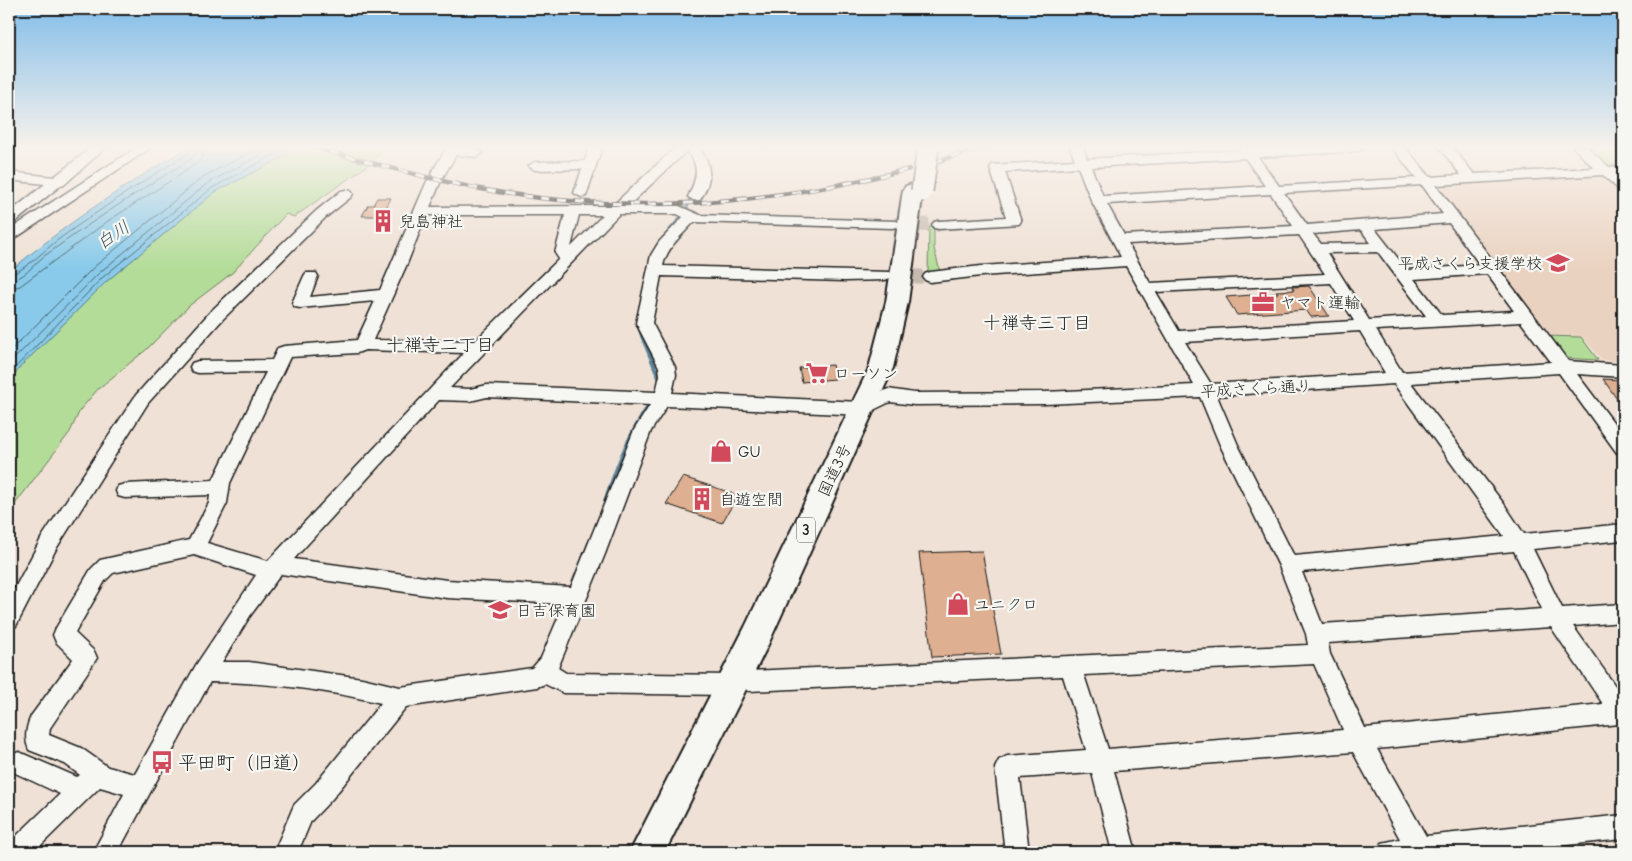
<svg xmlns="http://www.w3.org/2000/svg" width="1632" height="861" font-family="'Comic Neue','Klee One',sans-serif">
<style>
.built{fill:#ead2c0}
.green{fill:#b3dc99;stroke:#687c5a}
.water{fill:#89caea;stroke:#5d8498}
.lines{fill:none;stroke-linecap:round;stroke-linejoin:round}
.shore{stroke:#48626e;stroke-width:1}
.stream-far2{stroke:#5d8498;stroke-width:3}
.stream-far1{stroke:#5d8498;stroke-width:4}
.stream{stroke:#5d8498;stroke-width:5}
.building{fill:#deaf90;stroke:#1c1c1c}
.minor-tunnel{stroke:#c5bab0;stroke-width:14;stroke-dasharray:14 7;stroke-linecap:butt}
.minor-casing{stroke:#1c1c1c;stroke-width:3}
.highway-casing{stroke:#1c1c1c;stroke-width:4}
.minor{fill:#f6f6f2;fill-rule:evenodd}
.highway{fill:#f6f6f2;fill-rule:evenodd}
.rail-casing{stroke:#1c1c1c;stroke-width:4.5}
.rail{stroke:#f6f6f2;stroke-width:3;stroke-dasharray:9;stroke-linecap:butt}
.highway-bridge-casing{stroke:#1c1c1c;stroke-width:24;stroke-linecap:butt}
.highway-bridge{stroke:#f6f6f2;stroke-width:21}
.labels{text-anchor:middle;stroke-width:4.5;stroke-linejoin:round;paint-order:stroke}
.shield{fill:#f6f6f2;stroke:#5d5d5c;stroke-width:1}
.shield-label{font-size:15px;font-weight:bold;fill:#1c1c1c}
.poi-label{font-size:16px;fill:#1c1c1c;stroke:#f6f6f2;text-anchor:start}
.street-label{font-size:16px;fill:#1c1c1c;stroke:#f6f6f2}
.water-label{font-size:18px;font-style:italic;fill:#425964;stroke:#f6f6f2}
.neighbourhood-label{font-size:18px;fill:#1c1c1c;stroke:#f6f6f2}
.near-poi-label{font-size:19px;fill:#1c1c1c;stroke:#f6f6f2;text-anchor:start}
</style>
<rect width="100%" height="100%" fill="#efe1d5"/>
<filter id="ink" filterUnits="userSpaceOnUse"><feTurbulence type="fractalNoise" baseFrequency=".02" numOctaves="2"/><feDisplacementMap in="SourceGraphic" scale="10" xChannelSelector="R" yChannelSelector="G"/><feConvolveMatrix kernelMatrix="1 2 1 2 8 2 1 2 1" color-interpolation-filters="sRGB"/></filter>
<g filter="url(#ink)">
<path class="built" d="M1606,175L1623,190V362L1602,360L1582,336L1547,335L1435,184Z"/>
<g class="green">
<path d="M297,147H388L364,168L294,217L286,214L232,273L190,305L147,349L98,389L80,410L70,432L9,512V382L20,367L107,281L215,192L279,159Z"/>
<path d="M1586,147H1623V168C1605,169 1599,159 1586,147Z"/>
<path d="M929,227L934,228V248L940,272H928Z"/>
<path d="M1547,336L1581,337L1598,360L1563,358Z"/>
</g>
<path class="water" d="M189,147H297L279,159L215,192L107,281L20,367L9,382V272C64,225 126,184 189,147Z"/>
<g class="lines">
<g class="shore">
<path d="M9,275C23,272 46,249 59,239C101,209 144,180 188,154L190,147"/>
<path d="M9,281C24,279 32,266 43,257C91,222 140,190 191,159L196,153L197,147"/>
<path d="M9,289L20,286L108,221L195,165L202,158L204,147"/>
<path d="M9,352L94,267L203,177L260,147"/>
<path d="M9,364L99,273L208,183L276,147"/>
<path d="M9,374L103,277L212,188L288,147"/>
</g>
<g class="stream-far2">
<path d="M689,202L690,194"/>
<path d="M649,266L657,245L686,211L688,205"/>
<path d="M639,329L642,337"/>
</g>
<g class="stream-far1">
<path d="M642,336L660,380"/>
<path d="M605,502C618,463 628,436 651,402"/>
<path d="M578,571L589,543"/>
</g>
<path class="stream" d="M578,572L579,570"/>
</g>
<g class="building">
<path d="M377,198H391L382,216H362L368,205H373Z"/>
<path d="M1309,286L1329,316L1311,317L1306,310L1237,315L1226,297L1278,293L1276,291L1294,290L1292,287Z"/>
<path d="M832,365L835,379L802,382L799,368Z"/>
<path d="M1603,379L1620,380L1623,383V408Z"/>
<path d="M683,477L738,495L722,523L666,504Z"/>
<path d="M982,551L1001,654L932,657L919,553Z"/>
</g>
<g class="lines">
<g class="minor-tunnel">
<path d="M894,224L939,225"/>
<path d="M888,275L930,277"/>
</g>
<defs>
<g id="minor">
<path d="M92,147H106L64,185L60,186L14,223L9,224V213L45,184L9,180V172L54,177Z"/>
<path d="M137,147H152L14,239L9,240V230Z"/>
<path d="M447,147L477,149L483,153L477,157L456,155L443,177L438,178L441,181L430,207L612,206L676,147H698C713,164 712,182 700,200L695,201L688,197C696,180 701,166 687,151L628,206H679L700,215L897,221L899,224L897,227L892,228L694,222C681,236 667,247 663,266L890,272L892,275L890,278L885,280L845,281L661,276L652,323L675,367L676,375L672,393L861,402L888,389L914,393L1045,392L1194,385L1126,266L981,276L930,282L925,280L923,277L925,274L930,272L981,266L1121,257L1091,200L1078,167L1005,172L1021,221L1019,224L939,229L934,228L932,225L934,222L939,221L1006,217L990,168L992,165L1075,160L1070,147H1083L1087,159L1240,150L1238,147H1251L1252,149L1365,147L1359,151L1258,157L1279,186L1416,178L1392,147H1405L1430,177L1461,175L1439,147H1452L1474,174L1594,168L1573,147H1587L1609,167L1623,166V174H1618L1623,179V190L1618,189L1603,175L1436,185L1568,361L1623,365V377L1577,374L1623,435V455L1617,453L1559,373L1411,383L1504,504L1524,534L1623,524V540L1533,549L1562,608L1623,604V622L1573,626L1623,697V726L1619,724L1377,749L1426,836L1623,815V839L1501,852H1379L1382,843L1400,839L1353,752L1114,771L1136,852H1112L1092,773L1020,778L1029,852H1005L995,768L999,760L1007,756L1086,750L1063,676L749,691L741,687L739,692L731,695L563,693L545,684L537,687L406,707L332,799L311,821L298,852H274L294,805L316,783L381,703C326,690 267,682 210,682L118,852H93L124,794L100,787L34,852H9V843L60,794L11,771L9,760L11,755L19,752L77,777L80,775L65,764L29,750C24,739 26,727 31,716L73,659L56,642L53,635L56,628L91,569L100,560L189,540L209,503L210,495L125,498L118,496L116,491L118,486L125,484L213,480L266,372L198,373L192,371L190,367L192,363L198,361L272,360L278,348L284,346L357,340L375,301L300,308L295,307L292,303L304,276L306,273H316L318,276L310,297L380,290L427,181L434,177L431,174ZM1245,158L1265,186L1103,196L1091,167ZM1422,185L1443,214L1307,225L1284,193ZM1271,194L1293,226L1124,235L1107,204ZM619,214H677L683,217L659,242L651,255L636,323L659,367L660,375L656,392L487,385L470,389L450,388ZM426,215H565L555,253L559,259L475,341L373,340L407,264ZM579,215H603L571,247ZM1449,223L1480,265L1407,270L1375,229ZM1361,230L1371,243L1321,244L1313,234ZM1299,235L1325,274L1150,283L1128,244ZM1378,252L1426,316L1369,320L1327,253ZM1487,274L1514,311L1442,315L1414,279ZM1331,283L1354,321L1179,331L1156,292ZM1521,322L1551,362L1402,372L1376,330ZM1360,331L1385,373L1211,384L1185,342ZM365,350L464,353L268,561L207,543L227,503L230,483L290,357L357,353ZM1394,384L1504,536L1294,556L1238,445L1217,396ZM487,397L650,405L634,430L571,587L447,580L294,559L439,400L470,401ZM1200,397L1220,445L1279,566L1306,634L1308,645L749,671L741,674L739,679L731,675L566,673L558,668L605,554L651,431L667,406L863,415L890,402L914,405L1045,404ZM1514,551L1542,609L1322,624L1302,572ZM194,555L256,575L196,665L135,774L108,767L81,748L49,735L50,728L97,658L94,651L75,633L105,581L113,573ZM281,574L447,598L564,604L541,658L532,668L400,687L362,678L249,662H222L250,616ZM1551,627L1603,704L1365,728L1330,654L1328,643ZM1314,664L1343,730L1108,749L1084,675Z"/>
<path d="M589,147H602L586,196L581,197L574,193L582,169L535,170L528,166L535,162L585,161Z"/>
<path d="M346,190L351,191L353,194L351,197L326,217L223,319L148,403L56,549L16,626L9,628V599L42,537L136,395L211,311L316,211L341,191Z"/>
</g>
<path id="highway" d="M913,184L920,186L923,190L908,302L893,368L767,647L665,852H630L745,627L869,368L886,302L903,190L906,186Z"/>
</defs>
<use href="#minor" class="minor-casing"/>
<use href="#highway" class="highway-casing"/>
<use href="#minor" class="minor"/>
<use href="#highway" class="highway"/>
<defs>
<g id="rail">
<path d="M312,147C375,163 439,183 504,193C640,215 776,203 909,169"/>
<path d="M934,162L983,147"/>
</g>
</defs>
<use href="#rail" class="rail-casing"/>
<use href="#rail" class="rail"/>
<defs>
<path id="highway-bridge" d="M922,191L928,147"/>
</defs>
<use href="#highway-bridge" class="highway-bridge-casing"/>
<use href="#highway-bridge" class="highway-bridge"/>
</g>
</g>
<linearGradient id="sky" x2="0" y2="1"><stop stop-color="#82bde9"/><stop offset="0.55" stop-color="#f8f2ec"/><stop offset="1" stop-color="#f8f2ec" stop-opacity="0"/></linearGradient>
<rect width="1632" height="268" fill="url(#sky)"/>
<defs>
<symbol id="building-bare" viewBox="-9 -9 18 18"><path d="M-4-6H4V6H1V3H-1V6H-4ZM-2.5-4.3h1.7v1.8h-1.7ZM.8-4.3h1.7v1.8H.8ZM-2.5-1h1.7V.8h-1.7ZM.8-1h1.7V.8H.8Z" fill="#d1495b" stroke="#f6f6f2" stroke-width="2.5" paint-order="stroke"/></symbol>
<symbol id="school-bare" viewBox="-9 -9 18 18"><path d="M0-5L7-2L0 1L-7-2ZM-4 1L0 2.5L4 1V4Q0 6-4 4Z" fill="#d1495b" stroke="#f6f6f2" stroke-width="2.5" paint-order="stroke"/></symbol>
<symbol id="office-bare" viewBox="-9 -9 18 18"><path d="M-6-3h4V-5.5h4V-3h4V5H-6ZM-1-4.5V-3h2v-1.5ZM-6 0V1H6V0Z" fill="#d1495b" stroke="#f6f6f2" stroke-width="2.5" paint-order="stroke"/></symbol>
<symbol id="supermarket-bare" viewBox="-9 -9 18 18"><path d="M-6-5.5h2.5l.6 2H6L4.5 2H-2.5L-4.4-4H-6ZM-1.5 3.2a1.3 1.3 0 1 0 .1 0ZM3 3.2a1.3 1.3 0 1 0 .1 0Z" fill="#d1495b" stroke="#f6f6f2" stroke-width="2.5" paint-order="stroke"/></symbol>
<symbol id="shop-bare" viewBox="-9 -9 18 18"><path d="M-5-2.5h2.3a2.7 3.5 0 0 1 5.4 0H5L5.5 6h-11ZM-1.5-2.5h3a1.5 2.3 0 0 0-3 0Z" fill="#d1495b" stroke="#f6f6f2" stroke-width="2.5" paint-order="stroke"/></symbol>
<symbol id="bus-bare" viewBox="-9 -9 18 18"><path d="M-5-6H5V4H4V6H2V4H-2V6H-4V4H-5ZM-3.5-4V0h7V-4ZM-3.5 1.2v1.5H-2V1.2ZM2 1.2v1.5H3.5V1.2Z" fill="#d1495b" stroke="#f6f6f2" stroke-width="2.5" paint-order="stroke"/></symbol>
</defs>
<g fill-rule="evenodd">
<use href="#building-bare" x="367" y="205" width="32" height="32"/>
<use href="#school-bare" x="1542" y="247" width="32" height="32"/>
<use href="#office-bare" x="1247" y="286" width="32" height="32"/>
<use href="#supermarket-bare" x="801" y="357" width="32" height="32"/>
<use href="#shop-bare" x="705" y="435" width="32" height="32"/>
<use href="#building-bare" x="686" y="483" width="32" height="32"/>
<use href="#shop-bare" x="942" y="588" width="32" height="32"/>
<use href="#school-bare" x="484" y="594" width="32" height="32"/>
<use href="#bus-bare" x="146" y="746" width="32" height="32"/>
</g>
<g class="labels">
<rect class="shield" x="797" y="517.5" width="18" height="25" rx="4"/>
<g class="shield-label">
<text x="806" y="535">3</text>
</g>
<g class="poi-label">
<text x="399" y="227">兒島神社</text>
<text x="1542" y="269" text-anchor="end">平成さくら支援学校</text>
<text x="1280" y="308">ヤマト運輸</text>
<text x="834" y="379">ローソン</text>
<text x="738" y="457">GU</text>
<text x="719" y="505">自遊空間</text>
<text x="974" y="610">ユニクロ</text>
<text x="516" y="616">日吉保育園</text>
</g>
<g class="street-label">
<text transform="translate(1256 388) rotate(-3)" y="6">平成さくら通り</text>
<text transform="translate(834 470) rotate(-65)" y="6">国道3号</text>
</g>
<g class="water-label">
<text transform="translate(113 235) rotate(-34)" y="6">白川</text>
</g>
<g class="neighbourhood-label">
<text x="1037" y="329">十禅寺三丁目</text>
<text x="440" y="351">十禅寺二丁目</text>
</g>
<g class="near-poi-label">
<text x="178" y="769">平田町（旧道）</text>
</g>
</g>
<rect width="1632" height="861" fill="none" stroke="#f6f6f2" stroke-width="30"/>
<rect x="15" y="15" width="1602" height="831" fill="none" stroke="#1c1c1c" stroke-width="2" filter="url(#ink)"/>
</svg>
